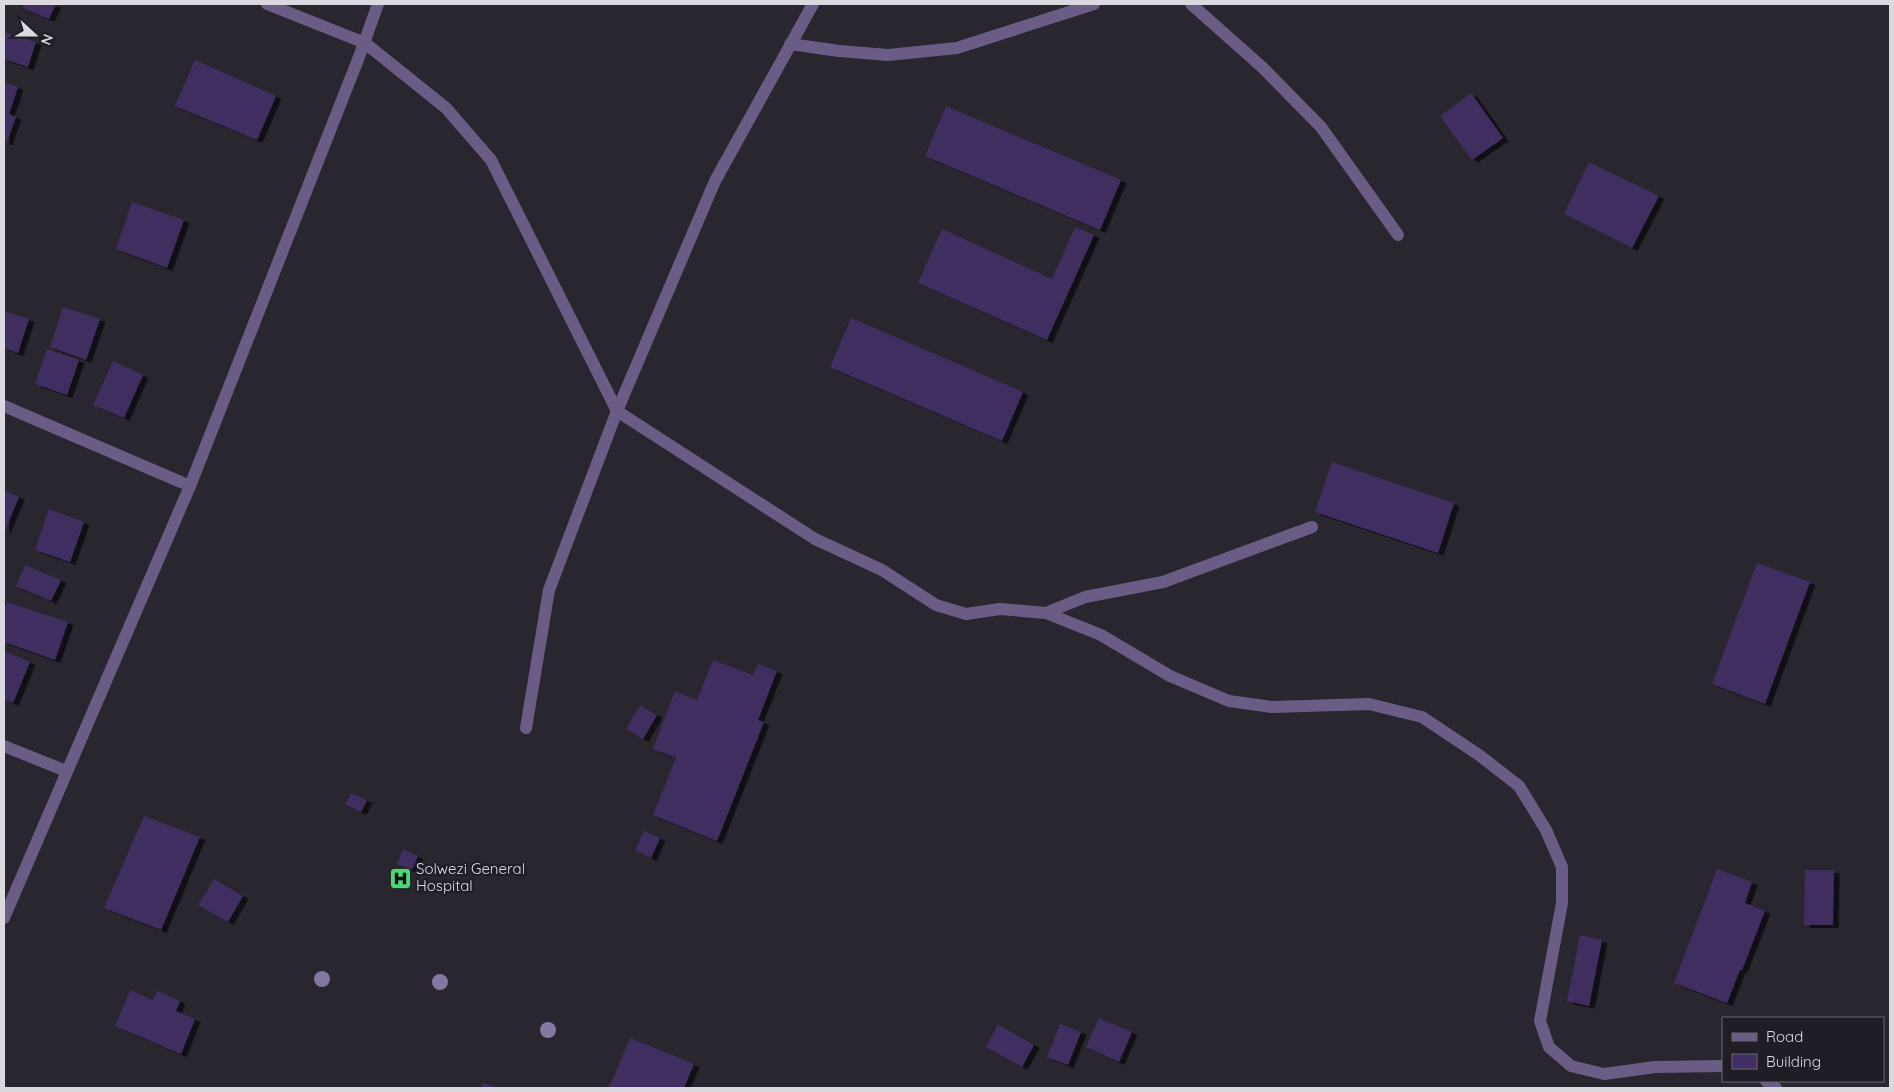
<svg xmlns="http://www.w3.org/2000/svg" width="1894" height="1092" font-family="Quicksand,sans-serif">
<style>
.building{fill:#412d61;filter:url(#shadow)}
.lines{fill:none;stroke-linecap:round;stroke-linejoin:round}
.street{stroke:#6a5c85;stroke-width:12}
.tree{fill:#8577a1}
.labels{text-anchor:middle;stroke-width:4.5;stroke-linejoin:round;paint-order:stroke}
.poi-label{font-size:15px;fill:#dbd9df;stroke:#201d26;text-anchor:start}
</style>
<defs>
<filter id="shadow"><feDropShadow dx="5.5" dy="3" stdDeviation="0" flood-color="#0009"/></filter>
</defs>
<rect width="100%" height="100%" fill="#292630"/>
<g class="building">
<path d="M25,4H56L49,19L23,8Z"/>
<path d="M4,32L36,42L28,67L4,59Z"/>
<path d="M195,60L276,96L257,140L175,106Z"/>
<path d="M4,82L18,87L9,114L16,117L7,142L4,141Z"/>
<path d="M1471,93L1503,138L1472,160L1440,116Z"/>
<path d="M946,106L1121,180L1100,230L925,156Z"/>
<path d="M1589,162L1659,196L1632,248L1564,214Z"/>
<path d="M132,202L184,220L167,268L116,249Z"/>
<path d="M1075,227L1094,235L1047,340L918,283L942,229L1052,279Z"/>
<path d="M63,307L100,319L86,360L50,347Z"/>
<path d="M4,311L29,319L18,353L4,348Z"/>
<path d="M851,318L1023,392L1002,441L830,367Z"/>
<path d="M47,349L79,360L67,395L35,384Z"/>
<path d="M113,361L143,375L124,418L93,405Z"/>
<path d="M1332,462L1454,503L1438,553L1315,512Z"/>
<path d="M4,490L19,497L4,533Z"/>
<path d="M49,509L84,522L70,562L35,550Z"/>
<path d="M1757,563L1810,582L1765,704L1712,684Z"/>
<path d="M25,565L61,580L51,601L16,586Z"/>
<path d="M7,602L68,622L55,660L4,642V612Z"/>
<path d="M4,651L30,662L13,703L4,699Z"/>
<path d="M713,660L753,675L758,664L777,671L758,720L764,722L717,841L653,815L676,758L653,749L675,691L697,700Z"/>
<path d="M640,705L657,715L643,739L626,729Z"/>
<path d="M351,793L367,800L361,812L345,804Z"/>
<path d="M144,816L200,837L161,930L104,908Z"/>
<path d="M644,831L660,838L651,858L635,850Z"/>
<path d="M403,849L418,856L412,870L397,864Z"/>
<path d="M1717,869L1752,882L1745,903L1765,911L1742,970H1740L1727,1003L1674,983Z"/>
<path d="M1805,870H1834L1833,925H1804Z"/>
<path d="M214,879L243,896L228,922L198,905Z"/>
<path d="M1580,935L1602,940L1589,1006L1567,1001Z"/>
<path d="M130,990L153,1000L157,991L180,1001L176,1011L195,1019L181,1054L115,1026Z"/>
<path d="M1099,1018L1132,1032L1119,1062L1086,1047Z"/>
<path d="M998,1024L1034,1045L1022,1067L986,1047Z"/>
<path d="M1060,1024L1081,1032L1068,1065L1047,1057Z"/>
<path d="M630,1038L694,1064L684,1088H609Z"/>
<path d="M483,1083L498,1088H481Z"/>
</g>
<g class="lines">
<g class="street">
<path d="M267,4L365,43L446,108L491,160L617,411L815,539L882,570L936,605L966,614L1000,609L1046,613L1101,635L1170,676L1229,701L1272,707L1369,704L1422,717L1479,755L1519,786L1546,830L1562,867V903L1540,1021L1549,1047L1571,1066L1604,1074L1655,1067L1723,1066"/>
<path d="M1191,4L1262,67L1321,127L1398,235"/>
<path d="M790,44L839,51L888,55L957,48L1094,4"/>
<path d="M4,406L190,486"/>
<path d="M1046,613L1085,597L1163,582L1312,527"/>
<path d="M526,728L549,590L617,411L715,181L813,4"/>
<path d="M4,746L66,771"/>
<path d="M4,918L190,486L359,57L378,4"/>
<path d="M1766,1081L1776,1088"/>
</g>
</g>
<g class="tree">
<circle cx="322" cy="979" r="8"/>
<circle cx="440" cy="982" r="8"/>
<circle cx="548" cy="1030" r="8"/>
</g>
<defs>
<symbol id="hospital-square" viewBox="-11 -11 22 22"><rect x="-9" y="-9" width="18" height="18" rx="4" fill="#4cd676" stroke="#201d26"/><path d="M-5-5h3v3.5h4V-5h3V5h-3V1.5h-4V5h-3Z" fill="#111"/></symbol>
</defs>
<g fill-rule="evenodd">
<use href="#hospital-square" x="388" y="866" width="25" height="25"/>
</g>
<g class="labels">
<g class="poi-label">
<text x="416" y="874">Solwezi General<tspan x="416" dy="17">Hospital</tspan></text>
</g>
</g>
<rect width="1894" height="1092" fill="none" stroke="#dbd9df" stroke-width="10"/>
<rect x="1722" y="1017" width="162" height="65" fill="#201d26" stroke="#6b6870"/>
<rect x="1732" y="1033" width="25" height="8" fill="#6a5c85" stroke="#6b6870"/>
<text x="1766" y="1042" font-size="15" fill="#dbd9df">Road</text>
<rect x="1732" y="1054" width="25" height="15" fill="#412d61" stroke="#6b6870"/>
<text x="1766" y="1067" font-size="15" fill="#dbd9df">Building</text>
<g transform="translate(35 35) rotate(111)" stroke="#201d26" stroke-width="4" paint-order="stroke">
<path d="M0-4L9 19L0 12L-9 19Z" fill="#dbd9df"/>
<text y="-8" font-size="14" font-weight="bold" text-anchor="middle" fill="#dbd9df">N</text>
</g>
</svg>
